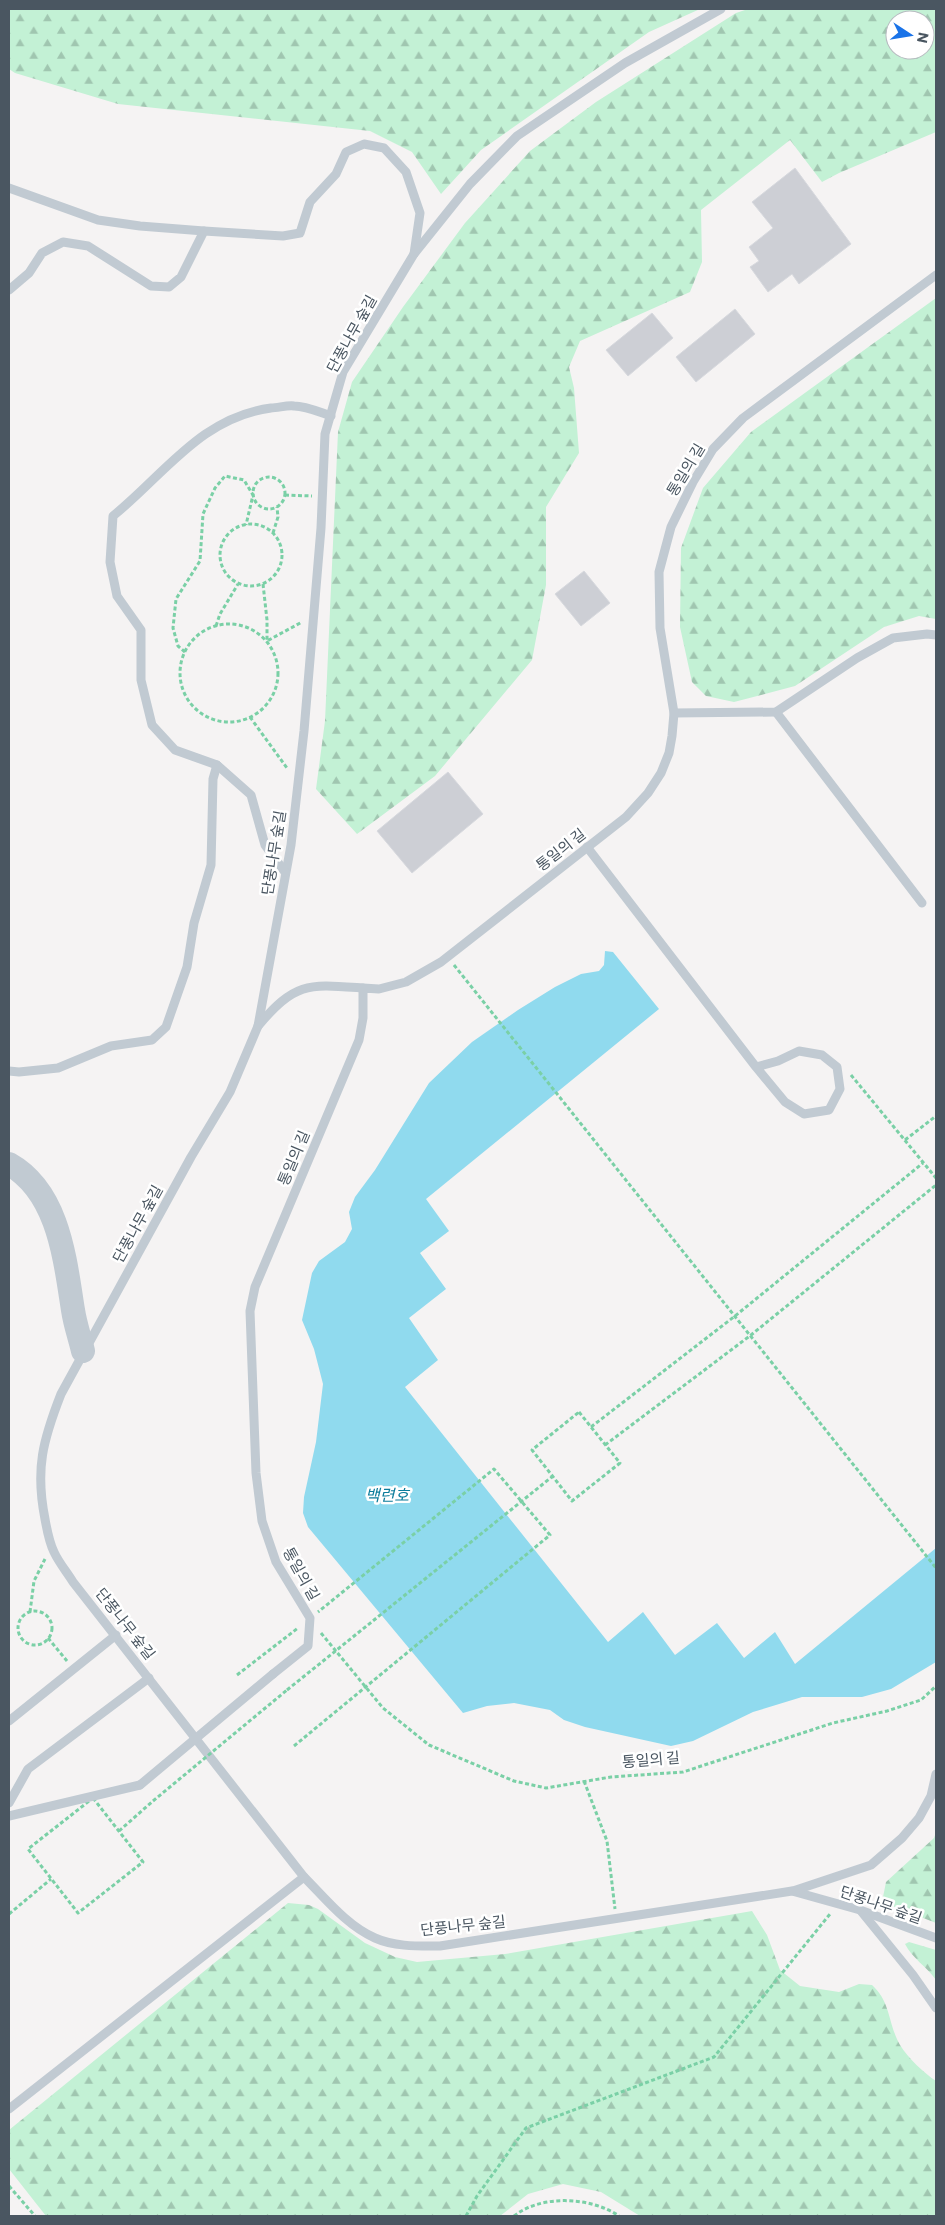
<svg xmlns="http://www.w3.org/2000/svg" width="945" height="2225" font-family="Commissioner,'Noto Sans KR',sans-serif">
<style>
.forest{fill:url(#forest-firs);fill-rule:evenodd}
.water{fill:#90daee}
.building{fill:#cdcfd5;stroke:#d7d9de}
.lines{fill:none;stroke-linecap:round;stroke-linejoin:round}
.path{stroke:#7ad0a6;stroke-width:3;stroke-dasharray:4 2.5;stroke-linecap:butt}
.service{stroke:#c1cad2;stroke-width:9}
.tertiary{stroke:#c1cad2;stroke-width:24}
.path-bridge{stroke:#7ad0a6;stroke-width:3;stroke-dasharray:4 2.5;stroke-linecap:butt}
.service-bridge{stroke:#c1cad2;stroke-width:9}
.labels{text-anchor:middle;stroke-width:5;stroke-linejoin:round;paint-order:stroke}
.street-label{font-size:15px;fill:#4a5661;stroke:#fff}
.water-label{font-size:16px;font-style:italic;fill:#0c7c9b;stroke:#fff}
</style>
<defs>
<pattern id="forest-firs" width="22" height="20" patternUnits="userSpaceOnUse" patternTransform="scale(1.25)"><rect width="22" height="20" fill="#c3f1d5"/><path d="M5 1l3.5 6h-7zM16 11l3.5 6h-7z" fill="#a0c6b0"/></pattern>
</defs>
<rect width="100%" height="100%" fill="#f5f3f3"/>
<g class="forest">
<path d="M9,9H700L649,32L481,150L441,194L412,152L370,131L118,104L15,73L9,69Z"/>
<path d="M748,9H936V132L839,173L822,182L790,140L701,210L702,262L690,292L580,341L569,367L574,388L579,453L546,507V585L532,660L435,776L357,834L316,789L325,721L338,432L352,382L403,307L465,223L530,151L596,102L736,13ZM895,20H925V50H895Z"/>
<path d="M936,298V619L919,616L884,627L795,686L734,702L706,696L692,682L680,627L681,548L703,488L751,432Z"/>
<path d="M936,1832V1923L882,1902L886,1882L934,1838Z"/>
<path d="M288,1903L309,1905L318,1909L365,1943L395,1957L417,1962L505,1954L752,1911L767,1935L780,1970L800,1986L839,1992L859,1984L872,1985C891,2002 888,2024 900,2045C908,2058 924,2073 936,2081V2216H640L601,2192L563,2184L528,2194L500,2216H46L9,2169V2130Z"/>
<path d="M909,1942L936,1950V1980C927,1967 912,1958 905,1944Z"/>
</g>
<path class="water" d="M605,951L613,952L659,1009L426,1199L449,1231L420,1253L446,1289L409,1318L438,1360L405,1387L608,1642L643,1612L675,1655L717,1623L744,1658L775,1632L795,1664L936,1548V1662L891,1689L862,1697H802L753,1712L693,1741L671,1746L585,1727L564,1720L550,1710L514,1703L487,1706L463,1713L308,1527L303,1513L304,1497L316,1442L323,1384L314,1349L302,1320L312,1273L319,1261L345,1242L352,1229L349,1212L355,1197L375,1170L429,1083L472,1042L518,1010L555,987L581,974L599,971L604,965Z"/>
<g class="building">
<path d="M795,168L851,244L799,284L792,274L768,292L750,267L759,261L749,247L773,228L752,202Z"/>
<path d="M735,309L755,334L696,382L676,357Z"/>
<path d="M652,313L673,338L628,376L606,350Z"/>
<path d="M584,571L610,603L581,626L555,594Z"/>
<path d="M448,772L483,814L412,873L377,831Z"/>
</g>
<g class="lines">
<g class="path">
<circle cx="269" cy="493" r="16"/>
<path d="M285,495L312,496"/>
<circle cx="251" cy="555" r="31"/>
<path d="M273,533L278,517L277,507"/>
<path d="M263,584L267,620V641L302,622"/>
<circle cx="229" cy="673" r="49"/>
<path d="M216,626L220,614L238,584"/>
<path d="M185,652L178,646L173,628L176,599L200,561L203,514L215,488L225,476L244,480L253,495L246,525"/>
<path d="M250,717L287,768"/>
<path d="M454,965L936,1568"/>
<path d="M851,1075L936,1178"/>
<path d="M905,1140L936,1116"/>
<path d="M579,1412L620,1463L572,1501L532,1450Z"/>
<path d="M591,1427L735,1316L923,1163"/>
<path d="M605,1445L751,1335L936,1185"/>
<circle cx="35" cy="1628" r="17"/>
<path d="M30,1612L34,1581L45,1559"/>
<path d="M321,1633L383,1708L429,1745L514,1781L546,1788L611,1777L683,1772L833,1723L887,1711L921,1700L936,1686"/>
<path d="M48,1638L67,1661"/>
<path d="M237,1675L298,1628"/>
<path d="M287,1690L553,1476"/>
<path d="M294,1746L550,1535L494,1469L318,1612"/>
<path d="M584,1781L607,1841L615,1909"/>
<path d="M93,1798L143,1862L78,1913L28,1849Z"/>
<path d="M119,1831L153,1801"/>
<path d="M9,1914L51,1879"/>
<path d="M9,2186L35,2216"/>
<path d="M466,2216L477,2196L526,2128L714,2057L830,1914"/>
<path d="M514,2216C542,2194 591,2197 619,2216"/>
</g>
<g class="service">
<path d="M721,9L625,63L517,136L470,184L414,254L343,372L325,434L321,528L304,731L291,845L258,1026L230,1092L191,1157L61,1394C43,1440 35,1469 45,1519C47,1530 49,1542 54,1552C59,1563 67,1572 73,1582L304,1877C325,1898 347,1926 375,1938C395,1947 419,1946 440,1946L792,1891L860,1910L936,1938"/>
<path d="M9,188L98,220L140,226L204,231"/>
<path d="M9,290L29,273L42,253L63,242L88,246L151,286L169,287L181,277L204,231L283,236L300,233L310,202L336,174L346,152L364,144L384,148L406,172L420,213L414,254"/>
<path d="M776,712L922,903"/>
<path d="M674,713L776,712L857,658L893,638L927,634L936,635"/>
<path d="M587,847L756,1067L785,1102L804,1114L829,1110L840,1089L837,1067L822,1055L799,1051L778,1061L756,1067"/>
<path d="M285,872L265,845L251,795L217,765L175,750L152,725L141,680V630L117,596L110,562L113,516C164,475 201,417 271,408C278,408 287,405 294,406C306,406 319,412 331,416"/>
<path d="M258,1026C296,981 309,984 363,988"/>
<path d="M9,1071L19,1072L58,1068L111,1046L152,1040L166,1027L187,967L194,923L211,865L213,779L217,765"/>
<path d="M273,1674L308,1646L310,1618L276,1562L262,1521L256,1473L250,1311L255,1287L359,1040L363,1018V988L379,989L406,982L441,962L626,817L648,793L661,773L669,753L672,736L674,713L660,628L659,572L671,527L693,482L713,449L743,418L936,275"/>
<path d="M9,1721L116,1635"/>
<path d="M9,1803L28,1769L149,1678"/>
<path d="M9,1816L140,1785"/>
<path d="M793,1891L871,1865L902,1838L919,1818L931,1796L936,1774"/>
<path d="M861,1911L913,1975L936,2008"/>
<path d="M9,2109L304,1877"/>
</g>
<path class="tertiary" d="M9,1164C59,1192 65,1260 73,1310C75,1324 80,1338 83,1351"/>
<path class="path-bridge" d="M153,1801L287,1690"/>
<path class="service-bridge" d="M140,1785L273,1674"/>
</g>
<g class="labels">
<g class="street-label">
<text transform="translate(352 334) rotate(-61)" y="5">단풍나무 숲길</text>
<text transform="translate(686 470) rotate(-59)" y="5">통일의 길</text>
<text transform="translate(561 850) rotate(-38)" y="5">통일의 길</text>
<text transform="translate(274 853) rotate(-81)" y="5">단풍나무 숲길</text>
<text transform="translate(294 1158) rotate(-67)" y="5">통일의 길</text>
<text transform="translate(138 1224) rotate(-61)" y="5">단풍나무 숲길</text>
<text transform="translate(301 1574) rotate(61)" y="5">통일의 길</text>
<text transform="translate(125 1624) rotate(52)" y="5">단풍나무 숲길</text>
<text transform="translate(651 1760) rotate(-5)" y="5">통일의 길</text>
<text transform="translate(881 1905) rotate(19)" y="5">단풍나무 숲길</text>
<text transform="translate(463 1926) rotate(-6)" y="5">단풍나무 숲길</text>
</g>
<g class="water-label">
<text x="387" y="1501">백련호</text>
</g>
</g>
<rect width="945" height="2225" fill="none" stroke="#4a5661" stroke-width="20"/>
<g transform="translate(910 35) rotate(102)"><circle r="24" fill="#ffffff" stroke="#b7bbc0"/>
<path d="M0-4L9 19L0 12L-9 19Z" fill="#1a73e8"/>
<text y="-8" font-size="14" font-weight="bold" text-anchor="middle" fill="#4a5661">N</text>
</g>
</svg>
